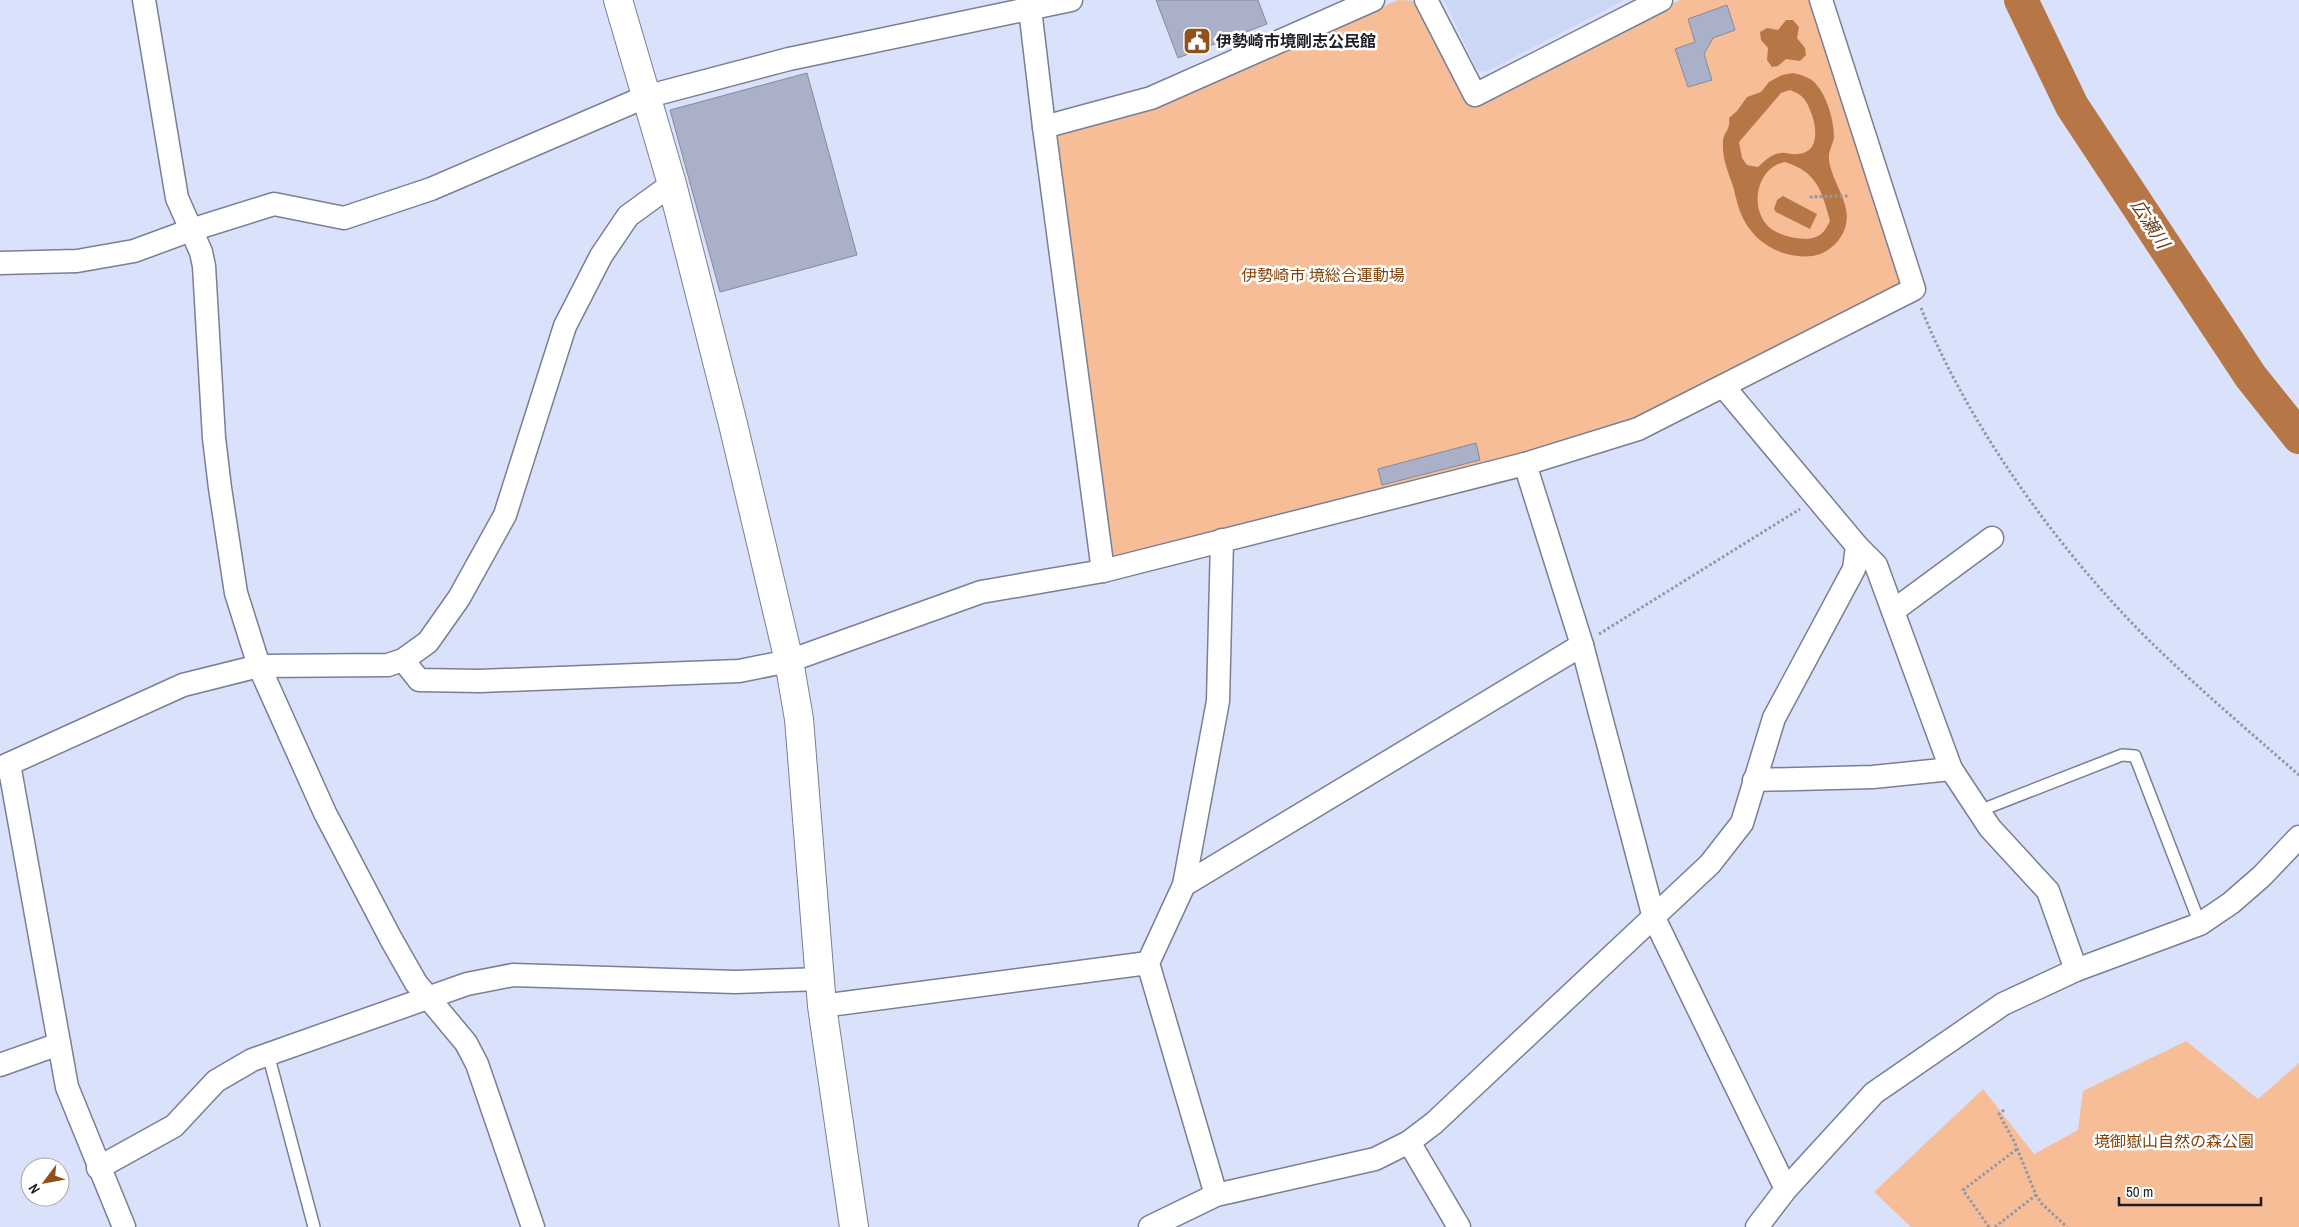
<svg xmlns="http://www.w3.org/2000/svg" width="2299" height="1227" font-family="'Archivo Narrow','Noto Sans JP',sans-serif">
<style>
.built{fill:#ccd6f6}
.green{fill:#f7bd96}
.water{fill:#b77646;fill-rule:evenodd}
.lines{fill:none;stroke-linecap:round;stroke-linejoin:round}
.river{stroke:#b77646;stroke-width:34}
.building{fill:#a9b0c8;stroke:#838aa1}
.service-casing{stroke:#787f96;stroke-width:14}
.minor-casing{stroke:#787f96;stroke-width:25}
.tertiary-casing{stroke:#787f96;stroke-width:30}
.path{stroke:#9196a9;stroke-width:3;stroke-dasharray:2.5 2.5;stroke-linecap:butt}
.service{stroke:#fff;stroke-width:11}
.minor{stroke:#fff;stroke-width:22}
.tertiary{stroke:#fff;stroke-width:28}
.labels{text-anchor:middle;stroke-width:5;stroke-linejoin:round;paint-order:stroke}
.poi-label{font-size:16px;font-weight:bold;fill:#1c1e27;stroke:#fff;text-anchor:start}
.park-label{font-size:16px;fill:#824409;stroke:#fff}
.water-label{font-size:18px;font-style:italic;fill:#683a17;stroke:#fff}
</style>
<rect width="100%" height="100%" fill="#dae2fb"/>
<path class="built" d="M1444,0H1625L1485,72L1477,70Z"/>
<g class="green">
<path d="M1398,0L1416,1L1470,107L1680,0H1809L1898,267L1903,278L1900,285L1670,405L1603,433L1120,557L1112,554L1054,142L1062,131L1146,109Z"/>
<path d="M2186,1041L2258,1099L2299,1063V1227H1911L1874,1192L1983,1089L2034,1154L2078,1130L2083,1091Z"/>
</g>
<g class="water">
<path d="M1786,20H1793L1799,27L1797,38L1805,48L1806,55L1800,61L1786,59L1778,66L1772,67L1767,60L1768,48L1761,40L1760,32L1767,28L1778,30Z"/>
<path d="M1793,73C1801,75 1810,77 1816,84C1827,96 1834,121 1834,137C1833,144 1828,152 1829,159C1831,181 1851,202 1846,224C1843,240 1828,254 1812,256C1785,259 1758,245 1745,222C1739,212 1736,198 1733,186C1728,172 1722,158 1723,142C1723,132 1731,130 1729,118L1737,111L1747,97L1761,92L1769,82L1782,75ZM1790,90C1804,95 1807,101 1812,115C1817,130 1819,153 1797,154C1791,155 1786,152 1781,153C1771,154 1765,161 1758,167L1747,165L1742,158L1739,142L1781,93ZM1785,162C1817,172 1822,191 1830,221C1827,227 1824,233 1818,236C1805,243 1776,236 1767,225C1749,205 1758,167 1785,162Z"/>
<path d="M1783,196L1817,214L1810,229L1776,212L1774,209L1777,200Z"/>
</g>
<g class="lines">
<path class="river" d="M2021,0L2072,106L2251,377L2299,437"/>
</g>
<g class="building">
<path d="M1156,0H1258L1267,24L1178,58Z"/>
<path d="M1727,5L1735,30L1713,38L1704,54L1712,80L1688,87L1675,49L1695,42L1688,19Z"/>
<path d="M807,73L857,255L720,292L670,110Z"/>
<path d="M1476,443L1480,460L1382,485L1378,469Z"/>
</g>
<g class="lines">
<defs>
<g id="service">
<path d="M1979,811L2122,755L2135,756L2200,924"/>
<path d="M268,1054L314,1227"/>
</g>
<g id="minor">
<path d="M144,0L177,198L201,252L204,266L214,438L220,488L236,593L259,666L325,813L391,939L416,983L466,1043L477,1064L533,1227"/>
<path d="M1426,0L1475,95L1661,0"/>
<path d="M1030,9L1044,127L1103,571"/>
<path d="M1044,127L1151,98L1373,0"/>
<path d="M0,263L77,261L134,251L191,230L274,204L344,218L431,189L645,97L789,59L1071,0"/>
<path d="M1525,464L1582,645L1654,918L1786,1189"/>
<path d="M1857,546L1876,565L1951,769L1990,828L2048,891L2076,970"/>
<path d="M1893,611L1992,538"/>
<path d="M403,660L419,680L480,681L739,671L789,661L981,592L1103,571L1525,464L1638,429L1914,289L1821,0"/>
<path d="M9,764L67,1087L124,1227"/>
<path d="M0,768L183,685L259,666L388,665L403,660L428,642L459,598L505,515L565,326L601,256L628,216L672,184"/>
<path d="M1754,780L1873,777L1951,769"/>
<path d="M1184,885L1582,645"/>
<path d="M822,1006L1148,963"/>
<path d="M0,1065L59,1044"/>
<path d="M1409,1142L1459,1227"/>
<path d="M98,1168L174,1126L216,1081L252,1060L467,984L513,975L735,982L821,979"/>
<path d="M1216,1195L1148,963L1184,885L1218,701L1222,540"/>
<path d="M1150,1227L1216,1195L1375,1159L1409,1142L1434,1123L1710,864L1742,823L1774,718L1854,569L1857,546L1724,387"/>
<path d="M1757,1227L1786,1189L1874,1093L2003,1004L2076,970L2200,924L2231,903L2262,876L2299,837"/>
</g>
<path id="tertiary" d="M618,0L672,184L733,424L789,661L799,719L822,1006L854,1227"/>
</defs>
<use href="#service" class="service-casing"/>
<use href="#minor" class="minor-casing"/>
<use href="#tertiary" class="tertiary-casing"/>
<g class="path">
<path d="M1832,196L1811,197L1848,196"/>
<path d="M1921,308C1970,430 2066,561 2160,651C2205,694 2252,734 2299,775"/>
<path d="M1599,634L1800,509"/>
<path d="M2004,1110L1999,1114L2014,1141L2036,1195L2042,1204L2067,1227"/>
<path d="M1989,1227L1963,1190L2017,1149"/>
<path d="M1995,1227L2036,1195"/>
</g>
<use href="#service" class="service"/>
<use href="#minor" class="minor"/>
<use href="#tertiary" class="tertiary"/>
</g>
<defs>
<symbol id="civic-square" viewBox="-11 -11 22 22"><rect x="-9" y="-9" width="18" height="18" rx="4" fill="#91511b" stroke="#fff"/><path d="M-.6-6.5H3V-4.5H.6V-3L4-1V1h2V6H-6V1h2V-1L-.6-3ZM-1.2 2.5V6h2.4V2.5Z" fill="#fff"/></symbol>
</defs>
<g fill-rule="evenodd">
<use href="#civic-square" x="1181" y="25" width="32" height="32"/>
</g>
<g class="labels">
<g class="poi-label">
<text x="1216" y="47">伊勢崎市境剛志公民館</text>
</g>
<g class="park-label">
<text x="1323" y="281">伊勢崎市 境総合運動場</text>
<text x="2174" y="1147">境御嶽山自然の森公園</text>
</g>
<g class="water-label">
<text transform="translate(2150 224) rotate(57)" y="6">広瀬川</text>
</g>
</g>
<g transform="translate(45 1182) rotate(238)"><circle r="24" fill="#ffffff" stroke="#a4a5a9"/>
<path d="M0-4L9 19L0 12L-9 19Z" fill="#91511b"/>
<text y="-8" font-size="14" font-weight="bold" text-anchor="middle" fill="#1c1e27">N</text>
</g>
<path d="M2119 1197v8h142v-8" fill="none" stroke="#1c1e27" stroke-width="2.5"/>
<text x="2126" y="1197" font-size="15" fill="#1c1e27" stroke="#ffffff" stroke-width="4" paint-order="stroke">50 m</text>
</svg>
